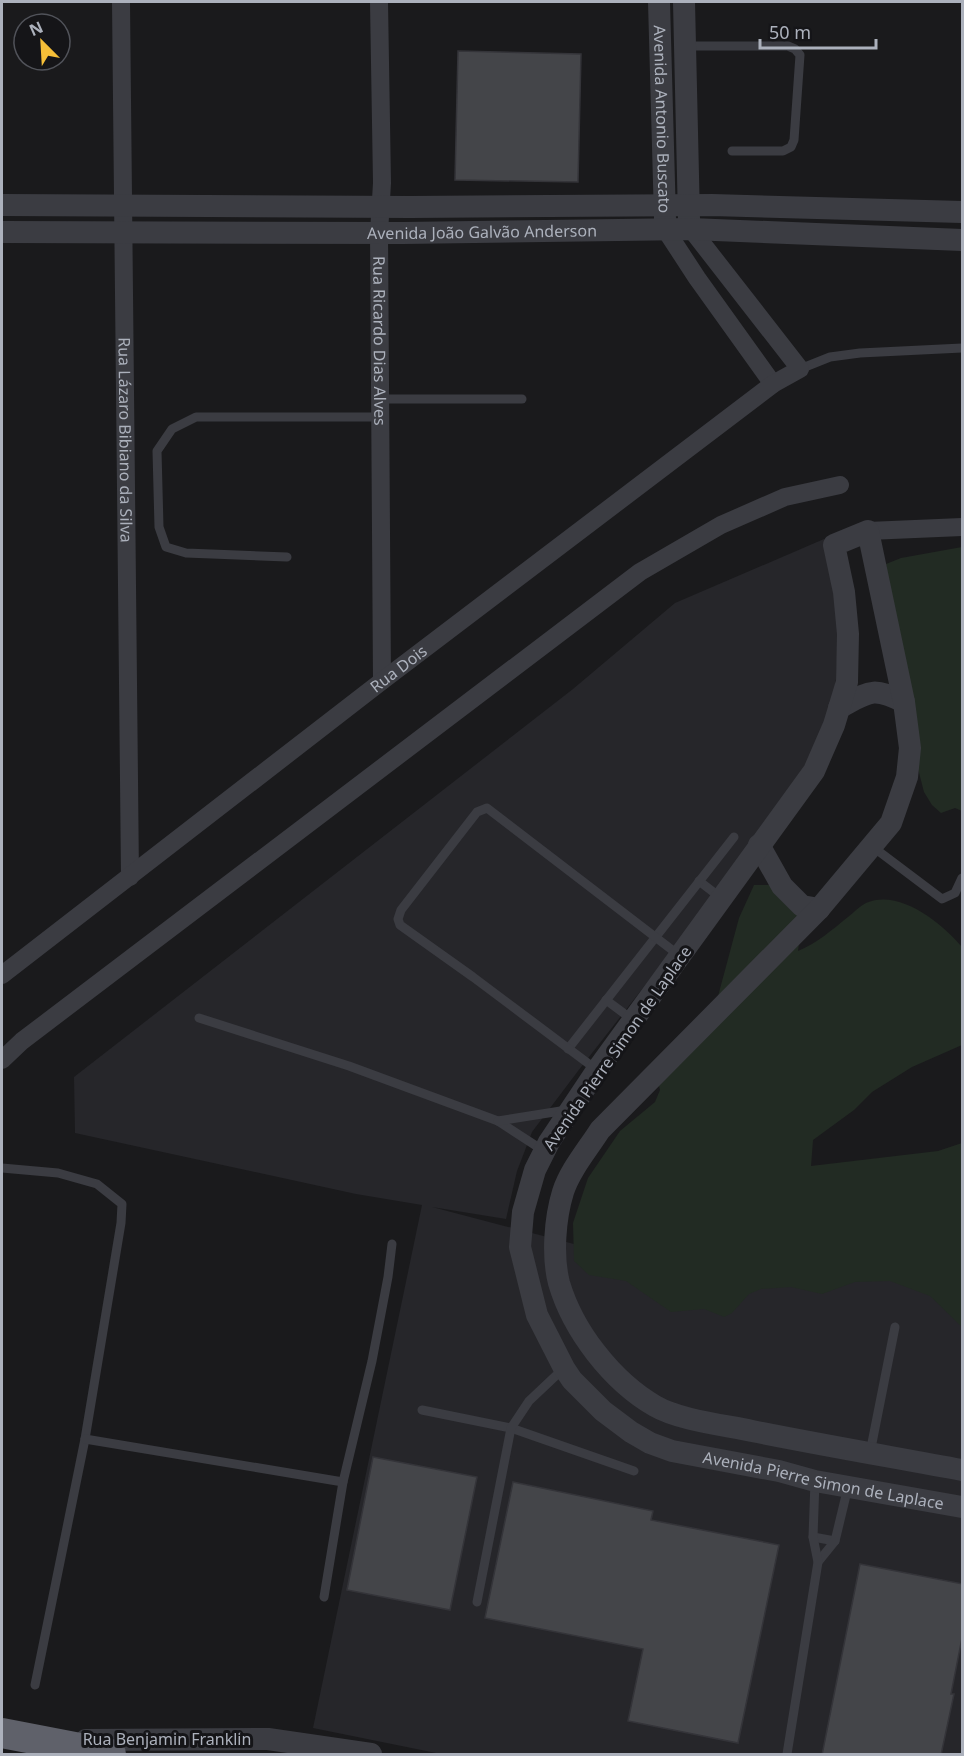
<svg xmlns="http://www.w3.org/2000/svg" width="964" height="1756" font-family="'Noto Sans',sans-serif">
<style>
.built{fill:#26262a}
.green{fill:#222b23}
.building{fill:#444549;stroke:#343439;stroke-width:1.5}
.lines{fill:none;stroke-linecap:round;stroke-linejoin:round}
.service{stroke:#3b3c42;stroke-width:9}
.minor{stroke:#3b3c42;stroke-width:18}
.tertiary{stroke:#3b3c42;stroke-width:22}
.trunk{stroke:#5f616a;stroke-width:30}
.labels{text-anchor:middle;stroke-width:6;stroke-linejoin:round;paint-order:stroke}
.street-label{font-size:16px;fill:#acb1bc;stroke:#151518}
</style>
<rect width="100%" height="100%" fill="#1a1a1c"/>
<path class="built" d="M824,539L839,623L836,679L829,726L761,837L578,1071L532,1132L517,1171L506,1219L432,1207L677,1271L962,1216V1754H441L313,1728L422,1205L356,1194L75,1133L74,1077L573,689L675,603Z"/>
<g class="green">
<path d="M962,547V811L955,808L941,813L932,805L924,792L903,710L886,564L901,558Z"/>
<path d="M754,885H770L794,904L801,928L798,951C817,943 832,930 848,917C854,912 860,906 866,903C899,888 942,923 962,947V1045L912,1067L872,1092L854,1110L813,1140L811,1166L938,1151L962,1143V1327L930,1296L890,1281L855,1282L822,1294L791,1287L761,1289L749,1294L732,1313L724,1317L704,1309L671,1312L626,1281L589,1275L574,1261L573,1223L588,1178L620,1131L655,1102L660,1090L657,1076L717,1000L739,918Z"/>
</g>
<g class="building">
<path d="M458,51L581,54L578,182L455,180Z"/>
<path d="M373,1457L477,1477L450,1610L347,1590Z"/>
<path d="M513,1482L653,1511L651,1520L779,1545L738,1743L628,1721L643,1649L485,1618Z"/>
<path d="M860,1564L963,1584V1633L951,1694H954L941,1755H822Z"/>
</g>
<g class="lines">
<g class="service">
<path d="M684,46H788L795,49L800,55L794,140L791,147L783,151H732"/>
<path d="M800,369L830,357L860,353L962,348"/>
<path d="M380,399H522"/>
<path d="M287,557L186,553L166,547L159,527L157,451L172,429L196,417H380"/>
<path d="M873,847L942,899L955,893L962,878"/>
<path d="M699,881L721,898"/>
<path d="M606,1000L633,1020"/>
<path d="M199,1018L349,1066L498,1121L544,1151"/>
<path d="M568,1049L734,837"/>
<path d="M597,1070L473,977L400,925L398,919L401,910L477,812L487,808L680,956"/>
<path d="M498,1121L567,1110"/>
<path d="M2,1168L58,1173L97,1184L122,1204L121,1223L85,1439L35,1685"/>
<path d="M422,1410L511,1428L634,1471"/>
<path d="M85,1439L343,1482"/>
<path d="M870,1453L895,1327"/>
<path d="M813,1537L835,1541"/>
<path d="M818,1562L835,1541L848,1487"/>
<path d="M324,1597L343,1482L372,1361L388,1277L392,1244"/>
<path d="M477,1602L511,1428L529,1401L564,1368"/>
<path d="M787,1754L818,1562L813,1537L815,1481"/>
</g>
<g class="minor">
<path id="s1" d="M121,2L130,877"/>
<path id="s2" d="M379,2L382,183L379,233L382,681"/>
<path d="M665,229L697,278L773,384"/>
<path d="M868,531L962,527"/>
<path id="s3" d="M2,975L382,681L773,384L800,369L691,229"/>
<path d="M2,1060L22,1041L640,572L721,525L785,497L840,485"/>
</g>
<g class="tertiary">
<path id="s4" d="M659,2L665,219"/>
<path d="M684,2L689,219"/>
<path d="M2,205L410,207L712,205L962,212"/>
<path id="s5" d="M2,232L403,233L691,229L962,240"/>
<path d="M839,708C869,692 872,686 904,702"/>
<path d="M759,845L782,886L802,906L819,909"/>
<path id="s6" d="M962,1470C892,1457 822,1445 752,1431C724,1425 679,1420 655,1406C612,1381 573,1331 559,1283C552,1256 555,1218 563,1192C570,1170 588,1149 600,1130L819,909L891,823L907,777L910,748L904,702L868,531L834,545L844,592L848,634L847,682L834,725L814,771L597,1070L549,1142L535,1170L523,1212L520,1247L537,1315L564,1368L572,1380L603,1411L631,1432L650,1443L672,1451L779,1471L815,1481L962,1507"/>
<path d="M86,1740L268,1739L371,1754"/>
</g>
<path class="trunk" d="M2,1733L111,1754"/>
</g>
<g class="labels">
<g class="street-label">
<text dy="6" stroke="none"><textPath href="#s4" startOffset="117">Avenida Antonio Buscato</textPath></text>
<text dy="6" stroke="none"><textPath href="#s5" startOffset="480">Avenida João Galvão Anderson</textPath></text>
<text dy="6" stroke="none"><textPath href="#s2" startOffset="339">Rua Ricardo Dias Alves</textPath></text>
<text dy="6" stroke="none"><textPath href="#s1" startOffset="438">Rua Lázaro Bibiano da Silva</textPath></text>
<text dy="6" stroke="none"><textPath href="#s3" startOffset="501">Rua Dois</textPath></text>
<text transform="translate(617 1048) rotate(-55)" y="6">Avenida Pierre Simon de Laplace</text>
<text dy="6" stroke="none"><textPath href="#s6" startOffset="2619">Avenida Pierre Simon de Laplace</textPath></text>
<text x="167" y="1745">Rua Benjamin Franklin</text>
</g>
</g>
<rect width="964" height="1756" fill="none" stroke="#acb1bc" stroke-width="6"/>
<g transform="translate(42 42) rotate(336)"><circle r="28" fill="#151518" stroke="#51535a" stroke-width="1.5"/>
<path d="M0-4.5L10 22L0 15L-10 22Z" fill="#f6bf38"/>
<text y="-9" font-size="16" font-weight="bold" text-anchor="middle" fill="#acb1bc">N</text>
</g>
<path d="M760 39v9h116v-9" fill="none" stroke="#acb1bc" stroke-width="3"/>
<text x="769" y="39" font-size="18" fill="#acb1bc" stroke="#151518" stroke-width="4.5" paint-order="stroke">50 m</text>
</svg>
